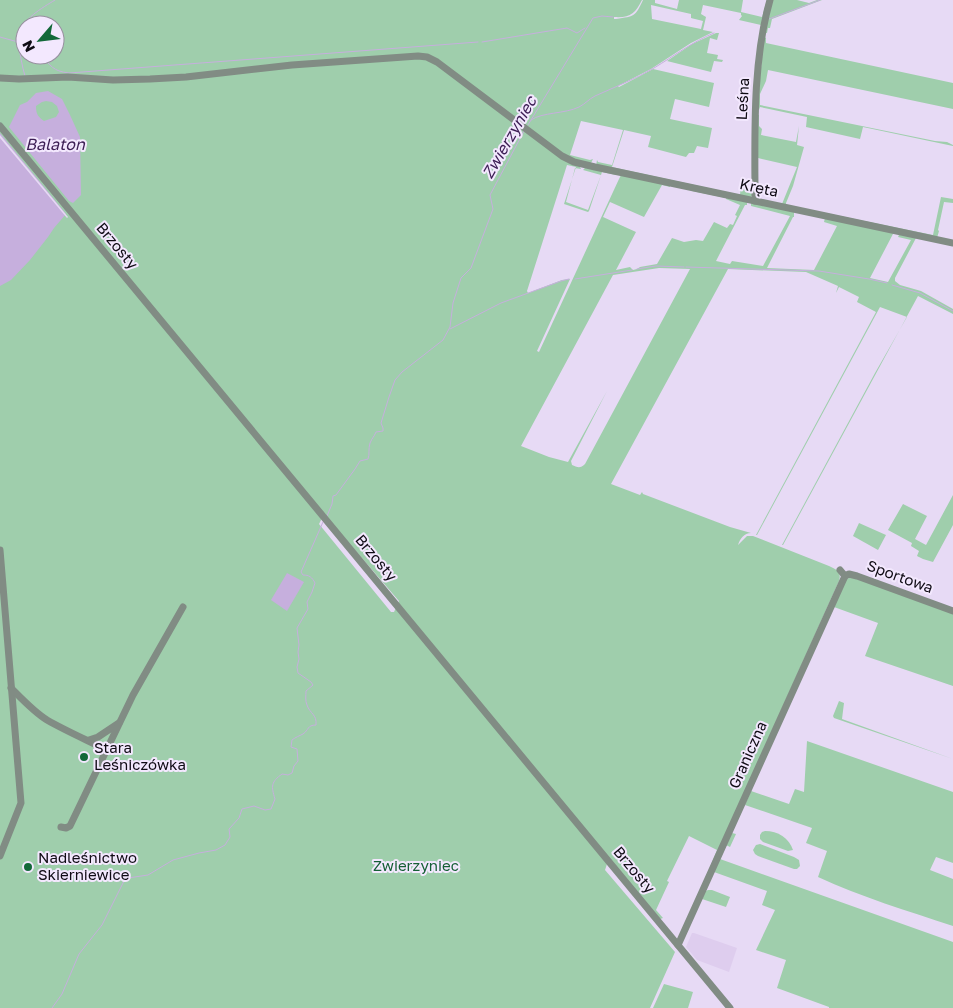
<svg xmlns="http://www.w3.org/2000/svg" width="953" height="1008" font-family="'Golos Text',sans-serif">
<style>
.built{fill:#decdee}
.green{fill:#9fceac;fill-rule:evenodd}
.water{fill:#c6afdd;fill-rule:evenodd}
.pier{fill:#e7daf5}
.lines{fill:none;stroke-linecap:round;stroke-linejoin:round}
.stream{stroke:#c6afdd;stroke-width:1}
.minor{stroke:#818c84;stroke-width:7}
.poi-dot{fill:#136839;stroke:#f3e8fe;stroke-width:2}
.labels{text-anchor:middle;stroke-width:4;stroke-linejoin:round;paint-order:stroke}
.street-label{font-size:15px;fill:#0f0b14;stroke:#f3e8fe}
.poi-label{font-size:15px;fill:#0f0b14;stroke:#f3e8fe;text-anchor:start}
.park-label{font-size:15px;fill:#155f35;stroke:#f3e8fe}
.water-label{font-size:16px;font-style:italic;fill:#3c1d54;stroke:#f3e8fe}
</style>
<rect width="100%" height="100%" fill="#e7daf5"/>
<path class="built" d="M692,933H694L737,948L729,972L697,960L686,947Z"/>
<g class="green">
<path d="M0,0H642C635,14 630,18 614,17V19H616C635,16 635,17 643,0H655V3L677,9L679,0H743L741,12L762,17L767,0H769L763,24L761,25L739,20L742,16L741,15V13L703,5L701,14L706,17L703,30L713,32L691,43L651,69L618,86L619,87L653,69L714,83L709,107L675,99L670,119L712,128L708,148L697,146L694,153H689L686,157L648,147L651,136L624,130L612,167L740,195L741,185L752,189L753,194L751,197L745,198L596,166L597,160L598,162L612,165L623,130L581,121L570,155L590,160L593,159L590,165L567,157L525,126L523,130L562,158L579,165L581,169L575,168L566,202L588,210L601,175L583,170L586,167L614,173L616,175L602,172L589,211L588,212L564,204L576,167L567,165L527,291L528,293L562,280L570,279L537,351L539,352L619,179L621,175L670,185V187L662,185L644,217L610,202L603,217L636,232L616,270L630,267L633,270L637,269L640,267L657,264L672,238L684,242L696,240L703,241L714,222L727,228L730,224L733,225L737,216L735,215L740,205L726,199V198L692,191V190L747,202V205H745L716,261L730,264L732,261L763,266L790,216L751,206V203L794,211V217H793L767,268L814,270L837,226L824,222L825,218L894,232L870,278L888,282L911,240L898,237L900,233L953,245L916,238L895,278V281L900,285L921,291L953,309V314L918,296L783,545H782L875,373L907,317L880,307L757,535H756L876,312L857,302L859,297L839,287L836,293L838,286L806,272L728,269L611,484L640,495L642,492L643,494L730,527L751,533C744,533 740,539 738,545L747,536H753L829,566C836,569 842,572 839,581L709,871L708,872L717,850L689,836L667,881L669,882L656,910L663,918L660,919L609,858L605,870L675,952L650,1008H0ZM651,5L691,14V18L703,21L701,29L652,19ZM25,25H55V55H25ZM659,268L690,269L585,464C580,469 577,467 572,465L571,461L607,391L568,462L549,457L521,446L613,275ZM324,514L399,601L394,612H391L319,524Z"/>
<path d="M772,0H797L809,3L817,0H822L772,19L770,28H768L767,33H765Z"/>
<path d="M716,33H719L717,40L710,38L707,53L718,55L717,59L723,60L722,62L714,61L711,72L667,61L692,44Z"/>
<path d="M764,37L766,38V43L953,83V109L768,70L766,81L760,94V105L935,141L947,142L953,145V146L863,127L860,139L806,127L807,117L760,107L759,110L757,109Z"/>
<path d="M757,115H759V126L762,129L761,135L796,142L799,126L797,145L804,147L793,186L786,203V205L933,235L941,197L953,199V203L944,202L938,230L939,231L937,238L758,200V198L759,199L782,204L797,167L758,158Z"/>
<path d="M953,495V525L933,562L923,559L917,556L919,551L911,546L912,543L888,530L903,504L927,516L915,539L926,545Z"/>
<path d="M859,523L886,535L878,550L853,536Z"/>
<path d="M851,577L953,612V686L865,656L878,623L834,607L845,580Z"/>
<path d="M839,701L844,703L842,719L953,759L834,718L833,716Z"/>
<path d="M807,741L953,792V863L936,857L930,870L953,879V926C908,911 861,897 818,877L827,851L806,843L812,828L745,805L751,791L789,804L795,789L804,792Z"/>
<path d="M765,831C778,831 789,838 793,850L788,851L763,842L760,839V835L762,832Z"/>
<path d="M732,833L736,834L730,847L726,845L720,859L953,942V1008H829V1007L777,988L786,960L756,950L775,910L762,905L767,891L714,872Z"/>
<path d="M760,844L794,857L799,860L800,866L797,869H794L758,856L755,854L753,850L756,845Z"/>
<path d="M708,890H712L730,897L726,907L702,899L704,892Z"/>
<path d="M664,984L693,992L688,1008H653Z"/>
</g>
<g class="water">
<path d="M48,91L62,99L70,115L80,137L81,195L73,203L69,201L9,127L20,105L27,102L36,93ZM46,101L52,102L57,106L59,112L56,117L44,121C38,117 36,114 36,106L42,102Z"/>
<path d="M0,133L66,214L54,228L48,237L30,260L11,280L0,286Z"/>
<path d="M287,573L304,582L287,611L271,600Z"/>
</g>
<path class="pier" d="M0,135L68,217L67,218L0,138Z"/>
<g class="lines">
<g class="stream">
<path d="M769,19L820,0"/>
<path d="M0,37L18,42"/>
<path d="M482,42L567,28L577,33L585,28"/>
<path d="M40,55C52,66 52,71 69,73L478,42"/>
<path d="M25,76C22,66 21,58 19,48C19,44 18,40 19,36C22,19 42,8 55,0"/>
<path d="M531,120C542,112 565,114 579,107C585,104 589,99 595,96C615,87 635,79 654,68C674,56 692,42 714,33"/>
<path d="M528,125L593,18L602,16L613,17"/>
<path d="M686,267L819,271L869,279L887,283"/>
<path d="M637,269L656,266L684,267"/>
<path d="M575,279L632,270"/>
<path d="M892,285L920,293L953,311"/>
<path d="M450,329L501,303L561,281L569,279"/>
<path d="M327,516L332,504L333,496L336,495L355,469L360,461L368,459C370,454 368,449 370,443C372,438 374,437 376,432L383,431V428L381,423L389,397L395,380L402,372L443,340L450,327L453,303L461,278L471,268L493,209L490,195L524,131"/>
<path d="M52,1008L62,994L79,954L102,925L124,881L128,878L148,875L173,860L199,853L216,850L225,845L230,837L229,829L239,818L242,809L254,806L265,810L271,809L275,799C271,786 271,782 282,774L288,775L292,773L294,766L298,761L297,749L291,747L292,740C296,737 299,736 303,734C309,730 307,725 316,725C317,714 310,714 307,705C305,701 306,695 306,691L313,685L311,682L298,673L297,667L299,659L298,652L299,645L297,628L308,609L307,602L312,592L315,583C312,577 309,575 303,575L301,572L323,522"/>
</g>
<g class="minor">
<path d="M0,78L19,79L68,77L113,80L150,79L186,77L292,65L418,56L427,57L437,62L562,156L574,162L595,167L953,243"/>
<path d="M0,126L730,1008"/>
<path d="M755,201C755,136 752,63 770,0"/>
<path d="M0,550L21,803L0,856"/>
<path d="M840,570L845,576L849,574L857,576L953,611"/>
<path d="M11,688C22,699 34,712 47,720C66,731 87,740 107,750"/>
<path d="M89,740L98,737L119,723"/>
<path d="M61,827L66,828L70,826L133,695L183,607"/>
<path d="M678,945L845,576"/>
</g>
</g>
<g class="poi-dot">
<circle cx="84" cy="757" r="5"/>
<circle cx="28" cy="867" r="5"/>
</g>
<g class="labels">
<g class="street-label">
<text transform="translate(743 99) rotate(-87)" y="5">Leśna</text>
<text transform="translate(759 188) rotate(12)" y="5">Kręta</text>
<text transform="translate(117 246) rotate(50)" y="5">Brzosty</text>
<text transform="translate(376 558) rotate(50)" y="5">Brzosty</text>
<text transform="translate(900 577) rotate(20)" y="5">Sportowa</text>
<text transform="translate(748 755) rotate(-66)" y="5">Graniczna</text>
<text transform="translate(634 870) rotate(50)" y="5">Brzosty</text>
</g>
<g class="poi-label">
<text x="94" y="753">Stara<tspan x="94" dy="17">Leśniczówka</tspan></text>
<text x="38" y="863">Nadleśnictwo<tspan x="38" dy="17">Skierniewice</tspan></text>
</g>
<g class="park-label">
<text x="416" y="871">Zwierzyniec</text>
</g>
<g class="water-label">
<text transform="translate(509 137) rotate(-60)" y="6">Zwierzyniec</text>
<text x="55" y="150">Balaton</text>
</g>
</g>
<g transform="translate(40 40) rotate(242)"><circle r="24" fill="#f3e8fe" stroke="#9890a0"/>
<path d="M0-4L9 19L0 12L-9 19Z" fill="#136839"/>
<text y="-8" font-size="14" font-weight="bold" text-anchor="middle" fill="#0f0b14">N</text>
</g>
</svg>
